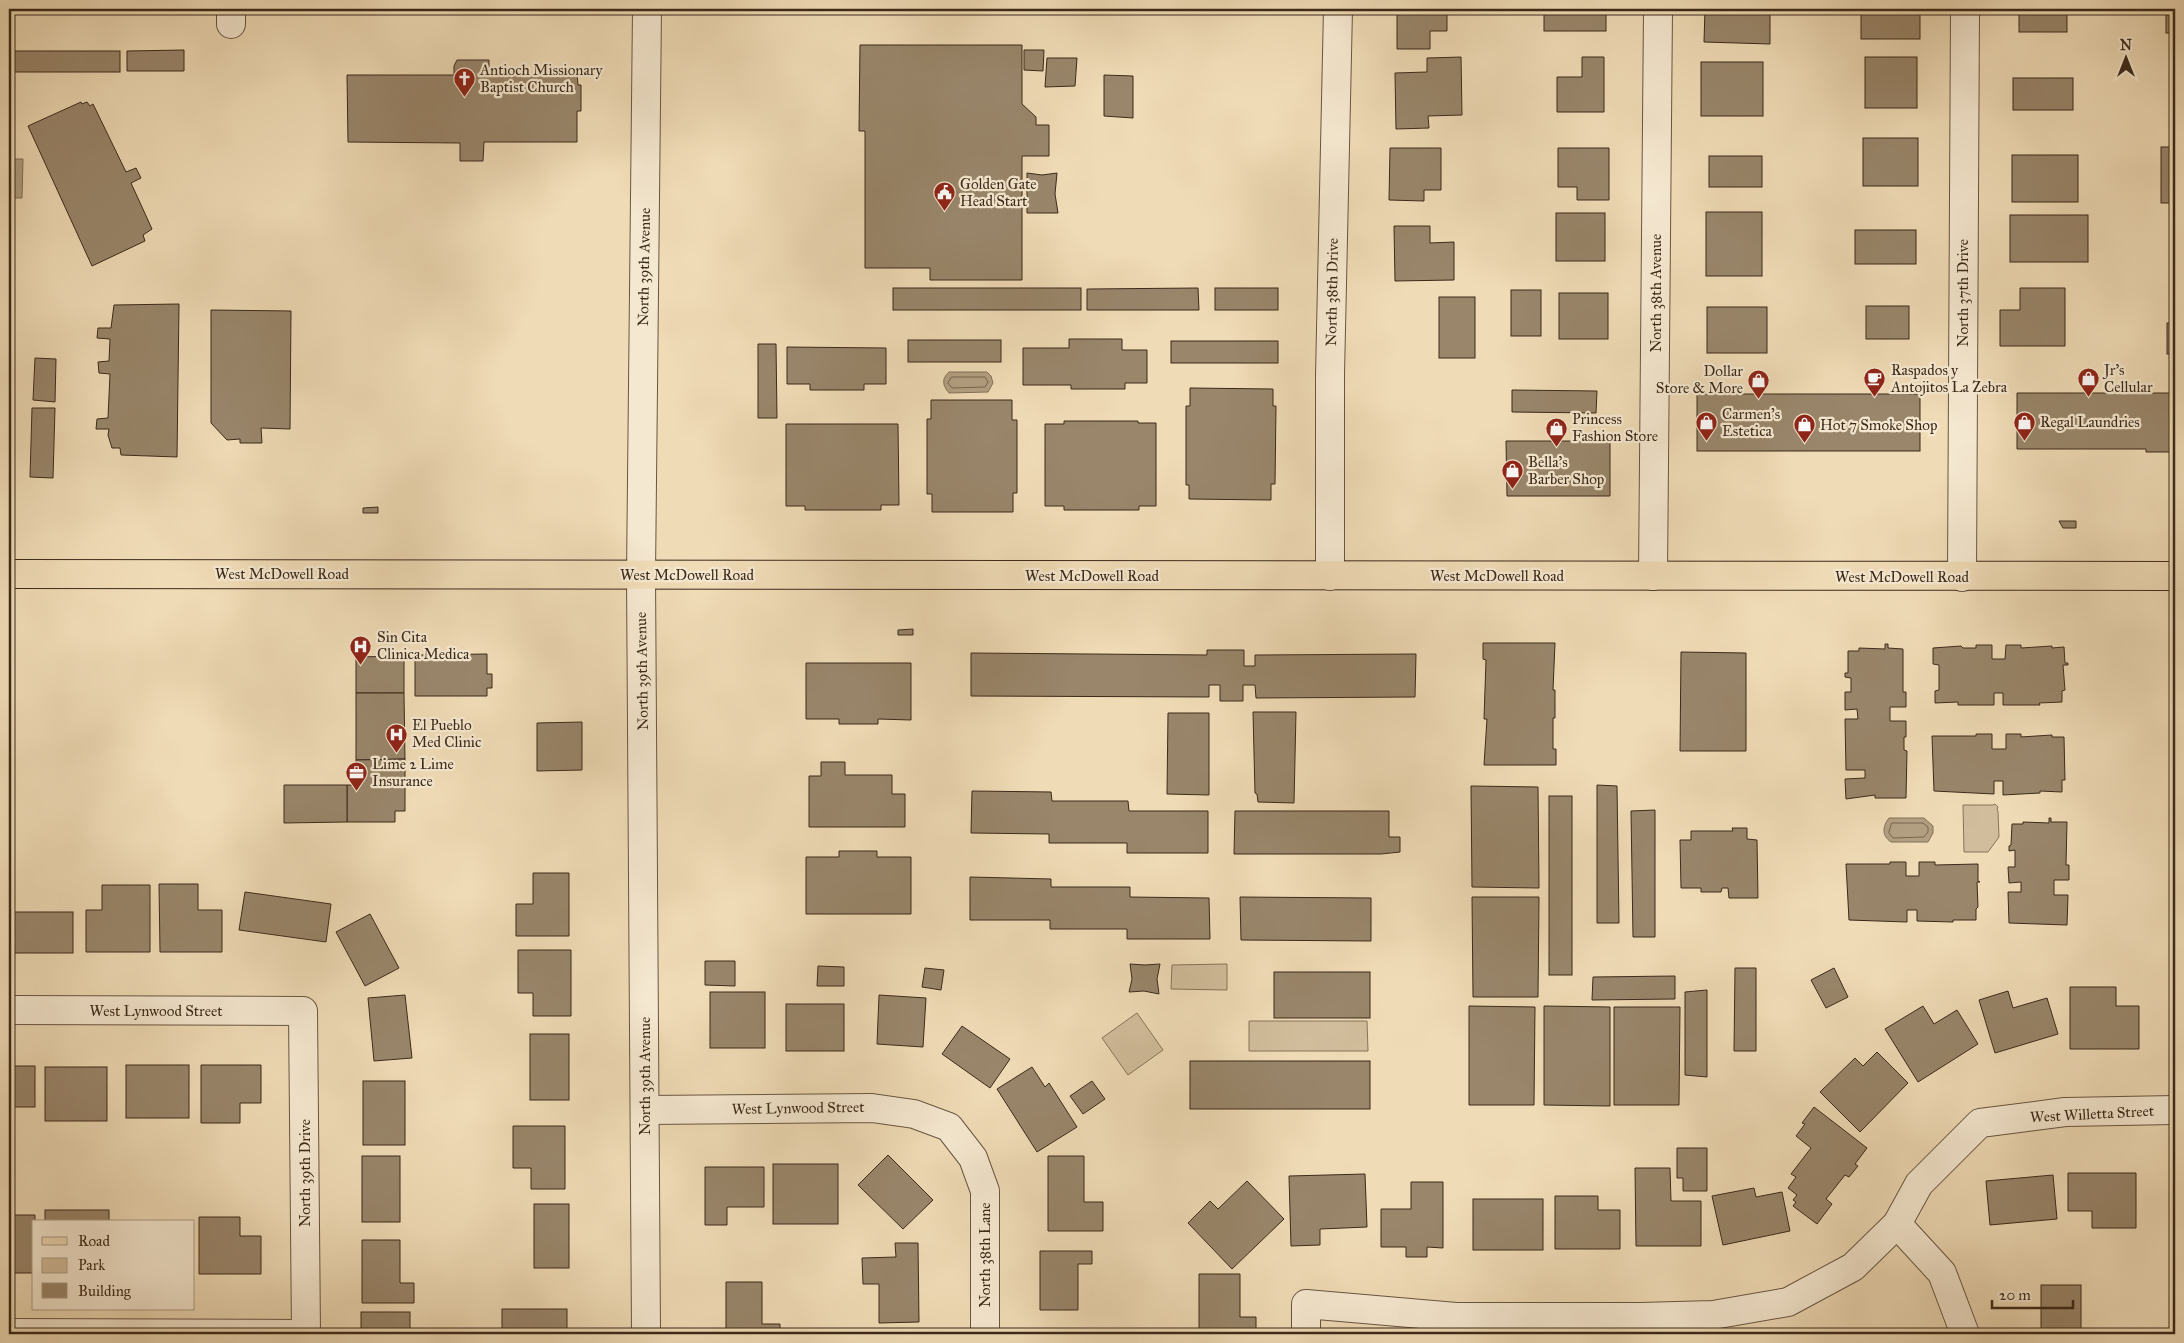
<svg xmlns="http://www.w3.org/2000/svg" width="2184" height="1343" font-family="'IM FELL Great Primer',serif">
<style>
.green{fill:#d1bd9b;stroke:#86745a}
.water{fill:#b29f81;stroke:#837058}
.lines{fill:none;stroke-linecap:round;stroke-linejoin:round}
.shore{stroke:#77644e;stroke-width:1}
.building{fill:#99866b;stroke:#3c2a1a}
.minor-casing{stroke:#695641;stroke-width:30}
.major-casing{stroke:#3c2a1a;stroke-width:30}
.minor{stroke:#f5e8d0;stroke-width:28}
.major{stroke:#efdbb6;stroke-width:28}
.labels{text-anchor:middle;stroke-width:4.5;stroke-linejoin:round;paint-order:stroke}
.poi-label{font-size:15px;fill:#3c2a1a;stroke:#f5e8d0;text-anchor:start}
.street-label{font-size:15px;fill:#3c2a1a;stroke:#f5e8d0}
</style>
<rect width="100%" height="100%" fill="#efdbb6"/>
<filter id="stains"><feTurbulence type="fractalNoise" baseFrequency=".004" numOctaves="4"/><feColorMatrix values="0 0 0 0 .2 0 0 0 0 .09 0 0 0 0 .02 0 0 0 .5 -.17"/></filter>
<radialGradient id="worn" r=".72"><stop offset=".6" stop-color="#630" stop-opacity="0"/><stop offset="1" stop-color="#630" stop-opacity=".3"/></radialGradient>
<g class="green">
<path d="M1995,804L1998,807L1997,810L1998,811L1999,837L1988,852H1964L1963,805H1993Z"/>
<path d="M1227,964V990L1171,989L1172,965Z"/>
<path d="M1137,1013L1163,1050L1128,1075L1102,1038Z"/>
<path d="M1249,1021H1367L1368,1051H1249Z"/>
</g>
<g class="water">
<path d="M9,159H23L22,198H9Z"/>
<path d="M949,372H987L991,376L993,383L988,392L949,393C943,386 941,379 949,372Z"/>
<path d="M1889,818H1924L1933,826V833L1928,842H1891C1882,836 1882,827 1889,818Z"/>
</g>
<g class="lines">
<g class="shore">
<path d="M952,377H985L988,382L985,387L952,388L948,383Z"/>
<path d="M1892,823H1923L1928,827V832L1924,837L1893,838L1889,833Z"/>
</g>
</g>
<g class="building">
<path d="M1397,9H1447V31H1430V49H1397Z"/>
<rect x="1544" y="9" width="62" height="22"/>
<path d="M1705,9H1770V44L1704,42Z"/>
<rect x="1861" y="9" width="59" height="30"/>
<rect x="2019" y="9" width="48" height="23"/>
<rect x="2166" y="9" width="9" height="24"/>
<path d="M860,45H1022V104L1036,117V125H1049V156H1022V280H930V268H865V131H859Z"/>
<path d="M184,50V71H127V51Z"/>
<path d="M1024,50H1044L1043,71L1024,70Z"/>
<rect x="9" y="51" width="111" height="21"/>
<path d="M1461,57L1462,115L1428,116L1429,128L1396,129L1395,73L1427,72V58Z"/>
<path d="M1582,57H1604V112H1557V77H1582Z"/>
<rect x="1865" y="57" width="52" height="51"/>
<path d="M1047,58H1077L1075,86L1045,87Z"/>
<path d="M457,60H489V76L577,75L578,85H581V111H577V142H484L483,161H460V143L348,142L347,75H454V66Z"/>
<rect x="1701" y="62" width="62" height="54"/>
<path d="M1104,75L1133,76V118L1104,116Z"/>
<rect x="2013" y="78" width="60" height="32"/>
<rect x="2170" y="78" width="5" height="32"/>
<path d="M81,102L82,104L87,102L90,106L93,104L126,172L136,168L141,178L131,183L152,229L143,235L145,241L92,266L28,126Z"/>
<rect x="1863" y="138" width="55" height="48"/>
<rect x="9" y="139" width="4" height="16"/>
<rect x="2161" y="147" width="14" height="56"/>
<path d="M1390,148H1441V190H1424V201L1389,200Z"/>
<path d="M1558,148H1609V200H1577V187H1558Z"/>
<rect x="2012" y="155" width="66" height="47"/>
<rect x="1709" y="156" width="53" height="31"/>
<path d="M1027,173L1042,175L1057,173L1055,194L1058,213H1027Z"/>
<rect x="1706" y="212" width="56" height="64"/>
<rect x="1556" y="213" width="49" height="48"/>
<rect x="2010" y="215" width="78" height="47"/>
<path d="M1394,226H1430V243L1454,242V280L1395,281Z"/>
<rect x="1855" y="230" width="61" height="34"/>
<rect x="9" y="281" width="2" height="40"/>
<rect x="893" y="288" width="188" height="22"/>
<path d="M1198,288L1199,310H1087V289Z"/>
<rect x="1215" y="288" width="63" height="22"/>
<path d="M2020,288H2065V346H2000V310H2020Z"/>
<rect x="1511" y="290" width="30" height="46"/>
<rect x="1559" y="293" width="49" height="46"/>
<rect x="1439" y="297" width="36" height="61"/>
<path d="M179,304L177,457L121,455L120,448H112L108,435L109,429H96L97,419L108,418L110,374L99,373L98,362L109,361L110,339L97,338L98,328H111L114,305Z"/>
<rect x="1866" y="306" width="43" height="33"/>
<rect x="1707" y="307" width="60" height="46"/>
<path d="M211,310L291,311L290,429L261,428L262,443H240V439L227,440L211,423Z"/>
<rect x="2167" y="323" width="8" height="31"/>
<path d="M1069,339H1122V350H1147V383H1125V389H1071V385H1023V348H1069Z"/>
<rect x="908" y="340" width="93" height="22"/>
<rect x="1171" y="341" width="107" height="22"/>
<path d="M758,344H776L777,418H758Z"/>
<path d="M787,347L886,348V384H864V390H810V384H787Z"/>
<path d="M35,358L56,359L55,402L33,400Z"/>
<path d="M1190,388L1273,389V406H1276L1275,484H1271V500L1189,499V485H1186V406H1190Z"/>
<path d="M1512,390L1597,391L1596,413L1512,412Z"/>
<path d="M2017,393H2175V452H2146V449H2017Z"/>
<rect x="1697" y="394" width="223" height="57"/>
<path d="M931,400H1012V420H1017V493H1013V512H932V494H927V419H931Z"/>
<path d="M32,408H55L53,478L30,477Z"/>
<path d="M1064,421H1138V423H1156V506H1139V510H1064V506H1045V424H1064Z"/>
<path d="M786,424H898L899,505H881V510H805V506H786Z"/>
<path d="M1506,441H1610V496H1507Z"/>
<path d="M378,507V513H363V508Z"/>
<path d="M2059,521H2076V528H2063Z"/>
<path d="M913,629V635H898V630Z"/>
<path d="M1483,643H1555L1553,690H1555V718H1553V749H1556V765H1484L1487,719H1484L1486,660L1483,659Z"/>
<path d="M1885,644H1888V648L1903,649V692H1906V707H1890V721H1906V737H1904V750L1907,751L1906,798H1875V795L1846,799L1845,779L1865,778V770H1846L1845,719H1858L1857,709L1845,710V692H1851V678L1845,677V673H1848V651H1859V648L1885,649Z"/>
<path d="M1976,645H1992V659H2005L2006,645H2021V648L2052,646V648L2064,647L2065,663H2068V665H2063L2065,690L2062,691V702L2039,703L2040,705H2003V693H1994V705H1958V702L1935,703V691L1939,690V665L1933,664V648L1961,646L1963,648H1976Z"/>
<path d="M1207,650H1244V666H1255V655L1416,654L1415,697L1256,698L1255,685H1243V701H1220V685H1209V697L971,696V653L1207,655Z"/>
<path d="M1681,652L1746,653V751H1680Z"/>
<path d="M487,654V674H492V688H487V696H415V655Z"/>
<path d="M404,656V693H356V657Z"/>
<path d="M806,663H911V720L878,719V724H839V719H806Z"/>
<path d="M356,693H404L405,759L356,760Z"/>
<path d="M1253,712H1296L1294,803L1258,802L1257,794L1255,793Z"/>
<path d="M1168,713H1209V795L1167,794Z"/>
<path d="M582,722V770L537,771V723Z"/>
<path d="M1976,734H1992V749H2006V734H2021V737L2052,735V737H2064L2065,780H2062V792L2040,791V793L2003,795V781H1994V794L1934,791L1932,736H1976Z"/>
<path d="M405,759V811H395V822H347V785H356V760Z"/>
<path d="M821,762H845V775H892V794H905V827H809V776H821Z"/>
<path d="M284,785H347V822L284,823Z"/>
<path d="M1597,785L1617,786L1619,923H1597Z"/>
<path d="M1471,786L1538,787L1539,888L1472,887Z"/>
<path d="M972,791L1051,792L1052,801H1128L1129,811H1208V853H1127V843H1049V834L971,833Z"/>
<rect x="1549" y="796" width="23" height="179"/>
<path d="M1655,810V937H1633L1631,811Z"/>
<path d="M1235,811H1389V837H1400V852L1381,854H1234Z"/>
<path d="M2049,818H2051V822H2067L2066,865H2069V880H2054V895H2068L2067,925L2009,923L2008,892H2021V882L2009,883L2008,867H2015V850L2009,851V846L2011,845L2012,824H2023V822L2049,823Z"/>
<path d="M1732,828H1747V839L1757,840L1758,898H1729L1728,888H1722L1721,892H1701V888H1681L1680,840H1691V831H1733Z"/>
<path d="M839,851H877V857H911V914H806V857H839Z"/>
<path d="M1890,862H1906V876H1919V862H1935V865L1978,864V881L1980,882H1977L1978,907L1976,909V920H1953V922L1917,921V910H1907V922L1849,920L1846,864H1890Z"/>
<path d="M533,873H569V936H516V904H533Z"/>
<path d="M970,877L1051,879V887H1130V897L1209,898L1210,939H1127V929H1050V920H970Z"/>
<path d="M159,884H198V910H222V952H160Z"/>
<path d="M102,885H150V952H86V910H102Z"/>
<path d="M245,892L331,904L326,942L239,930Z"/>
<path d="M1240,897L1371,898V941L1241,940Z"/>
<path d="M1472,897H1539L1538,997H1473Z"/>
<rect x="9" y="912" width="64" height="41"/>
<path d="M370,914L399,968L365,986L336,932Z"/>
<path d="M518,950H571V1016H533V993H518Z"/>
<path d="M705,961H735V986L705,985Z"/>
<path d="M1130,964L1145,965L1160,964L1157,979L1159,994L1144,991L1129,992L1132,979Z"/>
<path d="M818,966L844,967V986H817Z"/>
<path d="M925,968L944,970L941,990L922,987Z"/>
<path d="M1735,968H1756V1051H1734Z"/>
<path d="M1834,968L1848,997L1826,1008L1811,980Z"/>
<rect x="1274" y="972" width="96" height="46"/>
<path d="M1675,976V999L1592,1000L1593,977Z"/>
<path d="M2070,987H2116V1006H2139V1049H2070Z"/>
<path d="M1707,990V1077L1685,1075V992Z"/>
<path d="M2008,991L2013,1008L2047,998L2058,1034L1995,1053L1979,1000Z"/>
<rect x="710" y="992" width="55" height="56"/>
<path d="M405,995L412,1058L374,1061L368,998Z"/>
<path d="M879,995L926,998L923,1047L877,1044Z"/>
<rect x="786" y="1004" width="58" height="47"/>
<path d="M1469,1006L1535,1007L1534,1105H1469Z"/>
<path d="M1544,1006L1610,1007V1106L1544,1105Z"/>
<path d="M1923,1006L1934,1024L1957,1010L1978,1044L1918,1082L1885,1029Z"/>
<path d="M1614,1007H1680L1679,1105H1614Z"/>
<path d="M962,1026L1010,1059L990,1088L942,1054Z"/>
<rect x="530" y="1034" width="39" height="66"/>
<path d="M1877,1052L1908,1083L1860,1132L1820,1092L1855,1058L1863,1066Z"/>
<rect x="1190" y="1061" width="180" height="48"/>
<rect x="126" y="1065" width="63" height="53"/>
<path d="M201,1065H261V1103H240V1123H201Z"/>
<rect x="9" y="1066" width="26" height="41"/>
<rect x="45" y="1067" width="62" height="54"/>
<path d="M1032,1067L1045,1087L1049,1083L1077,1127L1037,1152L997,1089Z"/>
<rect x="363" y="1081" width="42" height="64"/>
<path d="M1092,1081L1105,1099L1083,1114L1070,1096Z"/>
<path d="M1814,1107L1867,1148L1855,1164L1858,1166L1849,1177L1845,1175L1826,1199L1832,1204L1817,1224L1793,1206L1796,1202L1793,1200L1797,1195L1788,1188L1796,1177L1791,1174L1811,1148L1796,1136L1805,1124L1802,1123Z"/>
<path d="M513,1126H565V1189H531V1168H513Z"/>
<path d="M1677,1148H1707V1191H1683V1178H1677Z"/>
<path d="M888,1155L933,1200L903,1229L858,1185Z"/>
<rect x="362" y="1156" width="38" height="66"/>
<path d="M1048,1156H1084V1202H1103V1231H1048Z"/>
<rect x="773" y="1164" width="65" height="60"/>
<path d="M705,1167H764V1207H727V1225H705Z"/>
<path d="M1635,1168H1670L1671,1201H1701V1246H1636Z"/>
<path d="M2068,1173H2136V1228H2092V1211H2068Z"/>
<path d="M1365,1174L1367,1227L1320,1229V1245L1291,1246L1289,1176Z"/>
<path d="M2053,1175L2057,1219L1990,1225L1986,1181Z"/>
<path d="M1247,1181L1284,1219L1232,1269L1188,1223L1210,1201L1218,1209Z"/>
<path d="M1411,1182H1443V1248L1427,1247V1257H1406V1247H1381V1209H1411Z"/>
<path d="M1754,1188L1756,1197L1782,1192L1790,1231L1723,1245L1712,1196Z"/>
<path d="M1555,1196H1598V1210H1620V1249H1555Z"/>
<rect x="1473" y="1199" width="70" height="51"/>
<rect x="534" y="1204" width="35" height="64"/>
<rect x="45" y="1210" width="64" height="12"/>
<path d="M9,1215H35L34,1273H9Z"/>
<path d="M199,1217H240V1236H261V1274H199Z"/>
<path d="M362,1240H400V1283H414V1303H362Z"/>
<path d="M895,1243H918L919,1322L879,1323V1284H863L862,1258L896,1257Z"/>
<path d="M1040,1251H1092V1264H1078V1310H1040Z"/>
<path d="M1199,1274H1240V1317H1256V1334H1199Z"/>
<path d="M726,1282H762V1324H780V1334H726Z"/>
<rect x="2041" y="1285" width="40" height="49"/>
<rect x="502" y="1309" width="65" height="25"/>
<rect x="361" y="1312" width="49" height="22"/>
<rect x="1044" y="1329" width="56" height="5"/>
<rect x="884" y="1331" width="37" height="3"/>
</g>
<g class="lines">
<defs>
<g id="minor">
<path d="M231,9V24"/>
<path d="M1330,576V375L1338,9"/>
<path d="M1653,576L1658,9"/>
<path d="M1962,577L1965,9"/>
<path d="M9,1010L303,1011L306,1334"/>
<path d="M645,1110L872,1108L914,1114L949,1127L973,1158L985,1191V1334"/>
<path d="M1897,1224L1942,1273L1965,1334"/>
<path d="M9,1333L306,1334"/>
<path d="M646,1334L641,575L647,9"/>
<path d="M1306,1334V1304L1456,1317H1640L1713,1315L1788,1302L1853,1267L1897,1224L1919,1184L1980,1123L2065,1112L2175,1110"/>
</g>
<path id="major" d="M9,574L2175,576"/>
</defs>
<use href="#minor" class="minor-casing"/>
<use href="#major" class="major-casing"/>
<use href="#minor" class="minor"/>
<use href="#major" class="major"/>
</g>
<defs>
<symbol id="church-pin" viewBox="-11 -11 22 30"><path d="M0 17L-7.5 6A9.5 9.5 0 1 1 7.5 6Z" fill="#8f2418" stroke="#f5e8d0"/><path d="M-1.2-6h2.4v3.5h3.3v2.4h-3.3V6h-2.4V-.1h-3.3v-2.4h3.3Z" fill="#fff"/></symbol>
<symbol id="civic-pin" viewBox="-11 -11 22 30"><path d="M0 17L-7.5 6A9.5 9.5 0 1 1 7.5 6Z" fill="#8f2418" stroke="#f5e8d0"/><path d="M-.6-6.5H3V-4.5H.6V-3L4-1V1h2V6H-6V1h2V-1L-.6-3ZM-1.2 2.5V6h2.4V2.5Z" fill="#fff"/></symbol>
<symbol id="cafe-pin" viewBox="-11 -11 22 30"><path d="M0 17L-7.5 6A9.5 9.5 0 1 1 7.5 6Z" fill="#8f2418" stroke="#f5e8d0"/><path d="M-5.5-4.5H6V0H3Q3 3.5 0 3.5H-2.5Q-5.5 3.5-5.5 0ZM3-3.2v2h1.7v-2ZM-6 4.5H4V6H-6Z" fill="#fff"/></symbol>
<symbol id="shop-pin" viewBox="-11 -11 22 30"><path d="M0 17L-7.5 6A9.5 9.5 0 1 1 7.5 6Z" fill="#8f2418" stroke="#f5e8d0"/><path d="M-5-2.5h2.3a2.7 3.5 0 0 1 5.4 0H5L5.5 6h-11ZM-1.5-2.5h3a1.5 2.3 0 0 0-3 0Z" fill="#fff"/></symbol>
<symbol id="hospital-pin" viewBox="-11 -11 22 30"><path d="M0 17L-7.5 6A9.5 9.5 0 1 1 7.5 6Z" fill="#8f2418" stroke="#f5e8d0"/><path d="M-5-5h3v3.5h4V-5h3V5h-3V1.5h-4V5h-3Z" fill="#fff"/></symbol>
<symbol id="office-pin" viewBox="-11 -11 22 30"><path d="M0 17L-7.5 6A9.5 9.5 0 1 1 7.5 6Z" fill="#8f2418" stroke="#f5e8d0"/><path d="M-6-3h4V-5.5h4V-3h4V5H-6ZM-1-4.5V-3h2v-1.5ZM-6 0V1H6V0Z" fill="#fff"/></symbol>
</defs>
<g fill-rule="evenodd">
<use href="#church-pin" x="452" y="66" width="25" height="34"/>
<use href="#civic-pin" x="932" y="180" width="25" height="34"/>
<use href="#cafe-pin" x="1862" y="366" width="25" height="34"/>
<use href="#shop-pin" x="2076" y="366" width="25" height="34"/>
<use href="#shop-pin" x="1746" y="368" width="25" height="34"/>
<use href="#shop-pin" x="2012" y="410" width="25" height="34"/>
<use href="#shop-pin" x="1694" y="410" width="25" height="34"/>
<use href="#shop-pin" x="1792" y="412" width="25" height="34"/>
<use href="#shop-pin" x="1544" y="416" width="25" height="34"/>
<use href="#shop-pin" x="1500" y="458" width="25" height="34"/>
<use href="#hospital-pin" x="348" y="634" width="25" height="34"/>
<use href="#hospital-pin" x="384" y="722" width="25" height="34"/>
<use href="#office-pin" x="344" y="760" width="25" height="34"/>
</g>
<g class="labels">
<g class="poi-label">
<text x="480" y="75">Antioch Missionary<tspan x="480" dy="17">Baptist Church</tspan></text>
<text x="960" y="189">Golden Gate<tspan x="960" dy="17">Head Start</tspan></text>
<text x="1891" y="375">Raspados y<tspan x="1891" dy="17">Antojitos La Zebra</tspan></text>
<text x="2104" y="375">Jr's<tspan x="2104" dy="17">Cellular</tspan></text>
<text x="1743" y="376" text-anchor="end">Dollar<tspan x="1743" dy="17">Store &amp; More</tspan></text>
<text x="1722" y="419">Carmen's<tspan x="1722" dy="17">Estetica</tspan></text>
<text x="1572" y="424">Princess<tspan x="1572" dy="17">Fashion Store</tspan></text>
<text x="2040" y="427">Regal Laundries</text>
<text x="1820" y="430">Hot 7 Smoke Shop</text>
<text x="1528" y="467">Bella's<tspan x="1528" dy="17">Barber Shop</tspan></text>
<text x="377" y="642">Sin Cita<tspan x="377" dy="17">Clinica Medica</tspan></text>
<text x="412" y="730">El Pueblo<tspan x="412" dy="17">Med Clinic</tspan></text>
<text x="372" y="769">Lime 2 Lime<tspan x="372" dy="17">Insurance</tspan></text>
</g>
<g class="street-label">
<text transform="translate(644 267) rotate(-89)" y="5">North 39th Avenue</text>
<text transform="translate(1332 292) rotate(-89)" y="5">North 38th Drive</text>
<text transform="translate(1656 293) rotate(-90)" y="5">North 38th Avenue</text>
<text transform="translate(1963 293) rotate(-90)" y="5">North 37th Drive</text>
<text x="282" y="579">West McDowell Road</text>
<text x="687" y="580">West McDowell Road</text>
<text x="1092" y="581">West McDowell Road</text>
<text x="1497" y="581">West McDowell Road</text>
<text x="1902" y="582">West McDowell Road</text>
<text transform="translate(642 671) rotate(-91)" y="5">North 39th Avenue</text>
<text x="156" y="1016">West Lynwood Street</text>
<text transform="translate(645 1076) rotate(-90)" y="5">North 39th Avenue</text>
<text transform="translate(798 1108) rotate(-1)" y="5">West Lynwood Street</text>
<text transform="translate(2092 1114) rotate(-3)" y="5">West Willetta Street</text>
<text transform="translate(305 1173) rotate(-90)" y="5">North 39th Drive</text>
<text transform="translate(985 1255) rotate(-90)" y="5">North 38th Lane</text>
</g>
</g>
<rect width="2184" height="1343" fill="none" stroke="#efdbb6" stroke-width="30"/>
<rect x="10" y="10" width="2164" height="1323" fill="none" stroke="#3c2a1a" stroke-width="2.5"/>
<rect x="15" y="15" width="2154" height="1313" fill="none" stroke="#3c2a1a"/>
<rect x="32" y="1220" width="162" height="90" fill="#f5e8d0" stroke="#ab9c87"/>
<rect x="42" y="1237" width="25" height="8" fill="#efdbb6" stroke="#ab9c87"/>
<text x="78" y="1246" font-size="15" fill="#3c2a1a">Road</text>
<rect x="42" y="1258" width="25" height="15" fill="#d1bd9b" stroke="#ab9c87"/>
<text x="78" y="1270" font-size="15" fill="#3c2a1a">Park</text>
<rect x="42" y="1283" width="25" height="15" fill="#99866b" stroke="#ab9c87"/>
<text x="78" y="1296" font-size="15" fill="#3c2a1a">Building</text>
<g transform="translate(2126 58)" stroke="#f5e8d0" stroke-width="4" paint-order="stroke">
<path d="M0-4L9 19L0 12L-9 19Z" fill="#3c2a1a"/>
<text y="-8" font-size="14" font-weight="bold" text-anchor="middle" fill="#3c2a1a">N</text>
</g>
<path d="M1992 1300v8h81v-8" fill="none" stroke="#3c2a1a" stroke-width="2.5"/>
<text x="1999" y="1300" font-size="15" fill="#3c2a1a" stroke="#f5e8d0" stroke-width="4" paint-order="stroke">20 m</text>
<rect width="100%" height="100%" filter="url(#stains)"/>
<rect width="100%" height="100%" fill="url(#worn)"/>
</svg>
